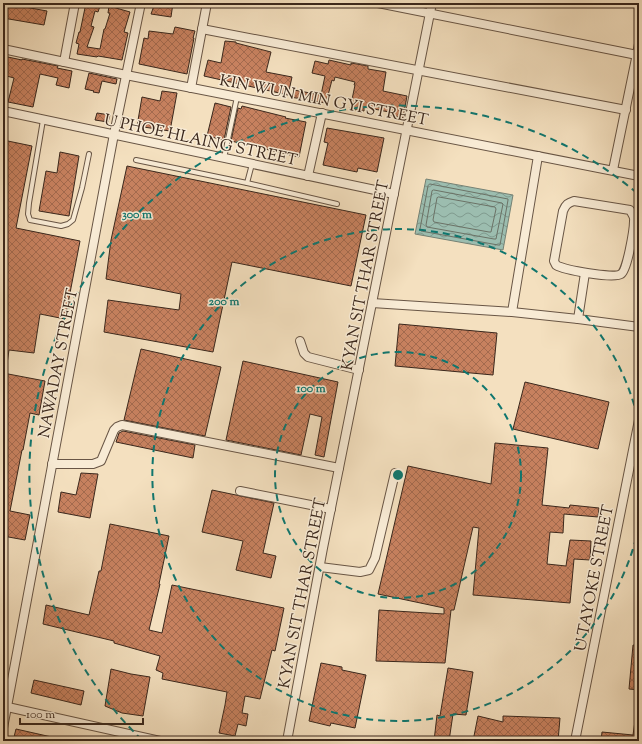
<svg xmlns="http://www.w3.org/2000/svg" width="642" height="744" font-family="'Sorts Mill Goudy',serif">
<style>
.water{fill:url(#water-waves);stroke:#758174}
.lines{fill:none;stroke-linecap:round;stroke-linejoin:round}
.shore{stroke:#6b7266;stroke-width:1}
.building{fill:url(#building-cross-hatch);stroke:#3a271c}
.lane-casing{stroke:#685545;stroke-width:6}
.street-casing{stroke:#685545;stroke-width:10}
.lane{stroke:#f8ebd5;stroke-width:4}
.street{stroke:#f8ebd5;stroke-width:8}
.ring{fill:none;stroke:#0f766e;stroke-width:2;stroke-dasharray:7 5}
.labels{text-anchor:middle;stroke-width:3;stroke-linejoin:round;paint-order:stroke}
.street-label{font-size:16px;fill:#3a271c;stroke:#f8ebd5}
.centre{fill:#0f766e;stroke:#f8ebd5;stroke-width:2}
.ring-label{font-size:12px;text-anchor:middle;font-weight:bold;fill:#0f766e;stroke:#f8ebd5;stroke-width:3;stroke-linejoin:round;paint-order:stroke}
</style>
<defs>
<pattern id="water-waves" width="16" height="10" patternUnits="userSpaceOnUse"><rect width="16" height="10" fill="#9cbdaf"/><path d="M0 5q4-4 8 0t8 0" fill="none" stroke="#809a8e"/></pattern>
<pattern id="building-cross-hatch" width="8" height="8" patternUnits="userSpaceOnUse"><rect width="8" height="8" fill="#c7815f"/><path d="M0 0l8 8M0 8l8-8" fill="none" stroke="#a36a4e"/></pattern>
</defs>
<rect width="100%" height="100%" fill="#f4e0bf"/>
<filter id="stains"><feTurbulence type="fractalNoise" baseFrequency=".005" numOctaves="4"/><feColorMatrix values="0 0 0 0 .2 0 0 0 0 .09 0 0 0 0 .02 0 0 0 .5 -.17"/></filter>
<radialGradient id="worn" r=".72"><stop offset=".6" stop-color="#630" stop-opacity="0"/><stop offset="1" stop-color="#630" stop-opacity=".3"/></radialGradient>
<path class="water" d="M426,179L513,195L503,250L415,234Z"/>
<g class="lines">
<g class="shore">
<path d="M430,184L508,199V200L500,245H498L421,231L420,229L428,186Z"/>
<path d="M434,190L502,203L503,204L496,239H494L427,227L426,225L432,191Z"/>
<path d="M439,197L495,207L496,209L491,232H489L434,222L433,220L437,198Z"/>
</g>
</g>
<g class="building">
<path d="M3,3L47,11L44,25L3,18Z"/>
<path d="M86,3H101L98,12L95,11L91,26L94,27L87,47L100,49L104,29H105L110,13H108L109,6L130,12L124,32L128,33L122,60L98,56L97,57L77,54L79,44L76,43L79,32H80Z"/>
<path d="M155,3H173L171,17L151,14Z"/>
<path d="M175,27L195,31L193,38H194L187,74L139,64L144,38L148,39L149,31L173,34Z"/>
<path d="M225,41L236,42V43L271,52L266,72L292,77L288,95L204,76L208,60L221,63Z"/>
<path d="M3,56L22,60V59L58,66L57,68L72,71L69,88L56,85L58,78L40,74L33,107L8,102L14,78L3,75Z"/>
<path d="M329,60L351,65V63L368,66V69L386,72L383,91L407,96L403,118L388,115L389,112L364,107V111L350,109L355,85H354L355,82L335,77L334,81L332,80L326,103L290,97L294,90L321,95L325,76L312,73L315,61L328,64Z"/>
<path d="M89,73L117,79L116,84L102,81L99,93L93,92L94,91L85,89Z"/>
<path d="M162,91L177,93L170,131L137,126L142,97L160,101Z"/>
<path d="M215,103L231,107L224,140L207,136Z"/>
<path d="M242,106L286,117L285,118L306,122L299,157L231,141L238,108L241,109Z"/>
<path d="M97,113L110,115L108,122L95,120Z"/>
<path d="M327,128L384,138L377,172L358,168L357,172L323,165L328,143L324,142Z"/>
<path d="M3,140L32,146L16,228L80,241L65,319L40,314L34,353L9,350L7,364H3Z"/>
<path d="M60,152L79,156L69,216L39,211L46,171L57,173Z"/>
<path d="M127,166L366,215L351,286L232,262L213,352L104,332L108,300L179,310L181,294L106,279L111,240Z"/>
<path d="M399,324L497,333L493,375L395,366Z"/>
<path d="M141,349L221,367L205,436L124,420Z"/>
<path d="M243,361L338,382L324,457L315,455L322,417L310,414L301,455L226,440Z"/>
<path d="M3,373L45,381L39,415L30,413L23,450H22L10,511L30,515L25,540L3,536Z"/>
<path d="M525,382L609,402L598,449L513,429Z"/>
<path d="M123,431L195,445L193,458L116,442L119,433Z"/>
<path d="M495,443L548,448L542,505L569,508L570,505L599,508L598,517L564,514L563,533L550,532L547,564L566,566L570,540L591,541L590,560L574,559L570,603L473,595L479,528L473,527L454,610H451L445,663L376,661L379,610L444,614V608L378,594L408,466L491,484Z"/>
<path d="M81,473L98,474L90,518L58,512L61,492L76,495Z"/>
<path d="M212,490L274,503L263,553L276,556L271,578L236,570L243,541L202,532Z"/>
<path d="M110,524L169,536L159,584H160L149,630L162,633L172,585L284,608L275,651L272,650L260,699L245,696L242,713L248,714L246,726L238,724L235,736L219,733L225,705L227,692L162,679L163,673L156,670L160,656L114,643V641L43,624L46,605L89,615L99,571H101Z"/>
<path d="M633,645L639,646V690L629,689Z"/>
<path d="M321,663L342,667V670L366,675L355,728L331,723L330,726L309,721Z"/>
<path d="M448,668L473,672L466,715L453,714L449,741H434L437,715L440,716Z"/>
<path d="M111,669L131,674L150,677L143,716L122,713L105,706Z"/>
<path d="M34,680L84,691L81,705L31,693Z"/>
<path d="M478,716L503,722V716L560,718L558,741H473Z"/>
<path d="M635,721L639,722V741H601L602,732L633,735Z"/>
<path d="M16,729L56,738L55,741H13Z"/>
</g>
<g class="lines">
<defs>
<g id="lane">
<path d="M43,120L29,203L28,214L30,220L61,226L68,224L73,220L82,188L89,154"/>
<path d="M224,158L237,97"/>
<path d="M136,160L247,183L337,204"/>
<path d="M247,183L252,164"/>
</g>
<g id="street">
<path d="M378,3L637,55"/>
<path d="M202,29L626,110"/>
<path d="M3,49L126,75L639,176"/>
<path d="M64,62L75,3"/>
<path d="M191,88L207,3"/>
<path d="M3,111L394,194"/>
<path d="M613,170L639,44"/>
<path d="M308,176L322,113"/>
<path d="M574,201L630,210C632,214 635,217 634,221C634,230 627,271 621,274C614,279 564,270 556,265L554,261L563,211C566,204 568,203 574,201Z"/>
<path d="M372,303L512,312L578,319L639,327"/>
<path d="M512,312L538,156"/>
<path d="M578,319L585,273"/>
<path d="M300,341L304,353L308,357L359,370"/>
<path d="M52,464H93L101,461L114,430L117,427L122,425L339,468"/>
<path d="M240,491L331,509"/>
<path d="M320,567L360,572L369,570L375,558L395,473"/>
<path d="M3,706L160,741"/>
<path d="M3,728L114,134L141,3"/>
<path d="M287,741L323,548L432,3"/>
<path d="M575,741L639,420"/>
</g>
</defs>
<use href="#lane" class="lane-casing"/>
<use href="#street" class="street-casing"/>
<use href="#lane" class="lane"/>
<use href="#street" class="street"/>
</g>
<g class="ring">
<circle cx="398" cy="475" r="123"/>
<path d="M639 526A246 246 0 1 1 639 424"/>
<path d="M142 740A369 369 0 0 1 638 194"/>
</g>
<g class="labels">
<g class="street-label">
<text transform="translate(324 99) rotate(11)" y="6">KIN WUN MIN GYI STREET</text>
<text transform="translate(201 139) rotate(12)" y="6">U PHOE HLAING STREET</text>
<text transform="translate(364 275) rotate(-79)" y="6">KYAN SIT THAR STREET</text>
<text transform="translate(57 363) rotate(-79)" y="6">NAWADAY STREET</text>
<text transform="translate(593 578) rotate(-79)" y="6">U TAYOKE STREET</text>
<text transform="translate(301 593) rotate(-79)" y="6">KYAN SIT THAR STREET</text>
</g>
</g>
<circle cx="398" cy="475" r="6" class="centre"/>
<g class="ring-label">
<text x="137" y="218">300 m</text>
<text x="224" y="305">200 m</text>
<text x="311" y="392">100 m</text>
</g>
<rect width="642" height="744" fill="none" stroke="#f4e0bf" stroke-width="16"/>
<rect x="4" y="4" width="634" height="736" fill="none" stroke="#3a271c" stroke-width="2"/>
<rect x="8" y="8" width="626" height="728" fill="none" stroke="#3a271c"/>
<path d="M20 718v6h123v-6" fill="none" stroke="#3a271c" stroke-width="2"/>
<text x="26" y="718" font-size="12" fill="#3a271c" stroke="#f8ebd5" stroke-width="3" paint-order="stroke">100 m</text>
<rect width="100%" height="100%" filter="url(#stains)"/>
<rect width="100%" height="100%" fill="url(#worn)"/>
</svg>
